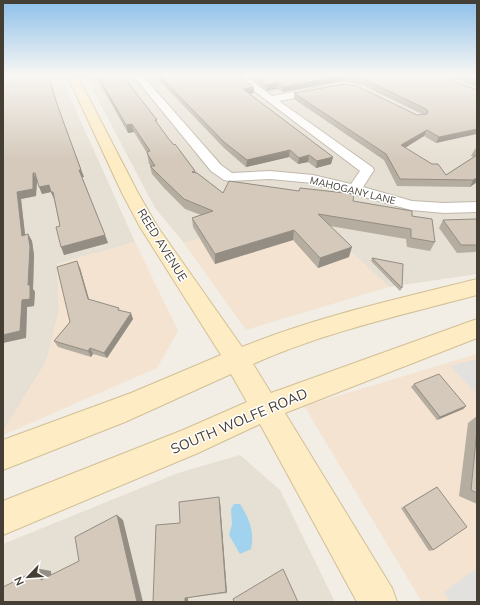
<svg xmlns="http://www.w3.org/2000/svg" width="480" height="605" font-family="Mulish,sans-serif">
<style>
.residential{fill:#e6dfd3}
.commercial{fill:#f4e3d0}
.parking{fill:#e3e1dd}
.water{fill:#a2d3ee}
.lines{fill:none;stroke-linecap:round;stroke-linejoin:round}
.street-casing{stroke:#c0b8ab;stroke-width:2}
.secondary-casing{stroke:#d2bf96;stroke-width:2}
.street{fill:#fff;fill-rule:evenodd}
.secondary{fill:#fdecc4;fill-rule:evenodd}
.wall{fill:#b6ada1}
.shaded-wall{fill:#948d83}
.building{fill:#d4c9bb;stroke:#948d83}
.labels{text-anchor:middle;stroke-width:3;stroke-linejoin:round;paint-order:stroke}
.far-street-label{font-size:10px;fill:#453e35;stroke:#fff}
.street-label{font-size:12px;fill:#453e35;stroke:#fff}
.near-street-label{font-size:14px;fill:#453e35;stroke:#fff}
</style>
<rect width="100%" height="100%" fill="#f2eee5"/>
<g class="residential">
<path d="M3,75H60L135,242L57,264L59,310L46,362L3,431Z"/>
<path d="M85,75H477V274L389,287L319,222L276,216L184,243L155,208Z"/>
<path d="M240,455L280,490L335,602H3V544L178,473Z"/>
</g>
<g class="commercial">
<path d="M276,216L319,222L389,287L246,330L184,243Z"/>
<path d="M135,242L178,331L157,368L3,435V431L46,361L59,310L57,264Z"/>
<path d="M477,354V602H422L304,406Z"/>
</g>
<g class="parking">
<path d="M477,359V394L450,366Z"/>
<path d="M477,568V602H450L444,592Z"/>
</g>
<path class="water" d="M234,504H240C249,518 255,532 251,549L240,554L229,535L232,524L231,509Z"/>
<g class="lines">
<defs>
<path id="street" d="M133,75H142L221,165L232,173L270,171L313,175L351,184L360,171L233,75H243L272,96L321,87L324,88L326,90L324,92L279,101L372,167L374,170L363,187L412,201L444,203L477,202V212L444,213L411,210L313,183L270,179L229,181L224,180L211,171Z"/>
<path id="secondary" d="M67,75H77L138,193L157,226L242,347C318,316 398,299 477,279V295C402,315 325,332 253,364L271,393L477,319V338L285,413L392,588L397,602H357L260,424L198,453L3,535V501L183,430L247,402L231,374L125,422L3,470V440L131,393L221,355L140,227L122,193Z"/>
</defs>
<use href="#street" class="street-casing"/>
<use href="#secondary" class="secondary-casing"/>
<use href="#street" class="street"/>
<use href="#secondary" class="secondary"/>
</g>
<g class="wall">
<path d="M3,75L59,110L84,177H82L108,243L64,255L60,226L54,199L51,192L42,194L37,180L36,196L21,199L25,235L28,234L32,241L34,255L33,289L35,292L34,306L27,307L26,338Z"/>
<path d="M95,75H122L157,120V123L168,138L196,172L223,193L353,201L412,216L435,242L430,251L407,247L406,239L330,226L349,257L318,268L293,240L215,264L193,227L192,218L201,215L185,209L164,188L152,174L150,166H151L149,164L147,153L134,132L128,133Z"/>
<path d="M154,75H238L254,93L249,94L333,157L331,164L316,168L308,162L298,164L289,157L246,167L224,148Z"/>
<path d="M246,75H439L477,90L436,143L424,136L405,148L446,175L474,157L471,156L475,149L477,148V182L470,187L397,186L384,160L294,99V93L417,115H424L362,85L343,81L283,92L277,89L267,91Z"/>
<path d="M446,75H477V87Z"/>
<path d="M443,220H477V250L475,252L457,253L439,228Z"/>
<path d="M372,258L402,288L400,291L371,261Z"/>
<path d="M80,268L89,300L120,310L133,319L107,358L93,354L91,357L58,347L54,341L70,322Z"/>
<path d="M414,384L466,406L463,409L437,420L411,387Z"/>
<path d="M477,416V504L459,496L468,423Z"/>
<path d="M437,487L433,550L429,551L401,508Z"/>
<path d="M220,502L227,593L153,602L180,523Z"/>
</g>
<g class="shaded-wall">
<path d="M344,75L343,81L283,92V87Z"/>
<path d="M278,83L277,89L267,91V85Z"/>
<path d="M254,87V93L243,95V89Z"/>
<path d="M132,124L134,132L128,133L126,125Z"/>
<path d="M477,129V134L436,143L439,137Z"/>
<path d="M427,130L424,136L398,152L401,145Z"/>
<path d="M290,150L289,157L246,167L247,160Z"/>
<path d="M309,155L308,162L298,164L299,158Z"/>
<path d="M333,157L331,164L316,168L317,161Z"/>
<path d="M79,170H81L84,177H81Z"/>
<path d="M33,173L37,180L36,196L21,199L26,243L22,236L17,192Z"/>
<path d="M477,178V182L470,187L473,180Z"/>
<path d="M49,185L53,192L54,199L51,192L42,194L39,187Z"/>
<path d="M294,230L293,240L215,264V254Z"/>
<path d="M28,234L32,241L34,255L33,289L35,292L34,306L27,307L26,338L3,343V335L22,300L28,285Z"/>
<path d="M105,235L108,243L64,255L61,247Z"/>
<path d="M352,247L349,257L318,268L320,258Z"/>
<path d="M77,261L80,268L91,306L88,299Z"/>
<path d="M131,313L133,319L107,358L104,353Z"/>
<path d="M90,348L93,354L91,357L88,351Z"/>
<path d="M466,406L463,409L437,420L440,417Z"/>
<path d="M219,497L220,502L227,593L226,592Z"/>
<path d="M117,515L123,520L143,602H137Z"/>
<path d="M40,569L51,571L52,582L41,580Z"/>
<rect x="185" y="598" width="3" height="4"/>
</g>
<g class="building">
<path d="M3,75H48L57,104L81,170H79L105,235L61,247L56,227L60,226L53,192H51L49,185L39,187L35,173H33V189L17,192L22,236L28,234L30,247L28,285H30V299L22,300L20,331L3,335Z"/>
<path d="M97,75H122L157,120H155L168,138L174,145L175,144L195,171L192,172L197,173L223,193L229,181L299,191L300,188L354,194L353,201L412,211V216L432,219L435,242L411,238V229L318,214L352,247L320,258L294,230L215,254L192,218L213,211L184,199L163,179L150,166H155L148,155L147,152L150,151L132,124L126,125Z"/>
<path d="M159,75H238L254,87L243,89L333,157L317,161L309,155L299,158L290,150L247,160L224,142Z"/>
<path d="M253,75H344L283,87L278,83L267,85Z"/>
<path d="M344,75H439L477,90V129L439,137L427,130L401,145L432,164H438L446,175L477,155V178L473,180L400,179L386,154L294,93L344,84L357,86L417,115L427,114L428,111L426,109L364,79Z"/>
<path d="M462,75H477V81Z"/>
<path d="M476,219L477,220V245H461L443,220Z"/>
<path d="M372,258L403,264L402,288Z"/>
<path d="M77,261L88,299L119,308L118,310L131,313L104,353L90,348L88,351L54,341L70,322L57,267Z"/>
<path d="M439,374L466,406L440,417L414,384Z"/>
<path d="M477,429V493L471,490Z"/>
<path d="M437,487L467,527L433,550L404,507Z"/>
<path d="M219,497L226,592L185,598V602H153L156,525L180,523L179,502Z"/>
<path d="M117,515L137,602H3V587L40,569L41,580L79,561L75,537Z"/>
<path d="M283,569L298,602H234L233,599Z"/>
</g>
<linearGradient id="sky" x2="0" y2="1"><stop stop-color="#8cc0ea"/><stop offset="0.47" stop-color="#f9f7f3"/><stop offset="1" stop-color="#f9f7f3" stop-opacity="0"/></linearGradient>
<rect width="480" height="160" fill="url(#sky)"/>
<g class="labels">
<g class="far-street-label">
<text transform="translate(353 190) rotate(14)" y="4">MAHOGANY LANE</text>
</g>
<g class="street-label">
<text transform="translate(162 245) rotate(58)" y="4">REED AVENUE</text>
</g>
<g class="near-street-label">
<text transform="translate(239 421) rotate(-23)" y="5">SOUTH WOLFE ROAD</text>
</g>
</g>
<rect width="480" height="605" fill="none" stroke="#453e35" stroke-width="8"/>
<g transform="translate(28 577) rotate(245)" stroke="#ffffff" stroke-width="3" paint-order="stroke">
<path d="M0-3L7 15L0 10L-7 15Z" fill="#453e35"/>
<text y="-6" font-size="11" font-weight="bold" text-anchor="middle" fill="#453e35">N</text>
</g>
</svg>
